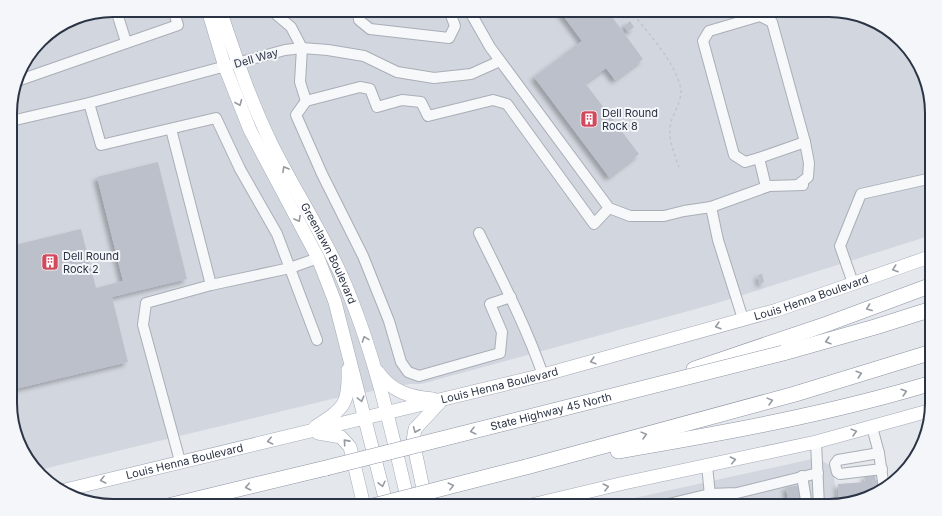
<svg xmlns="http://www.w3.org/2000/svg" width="942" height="516" font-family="Inter,sans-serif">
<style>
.built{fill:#d2d6de}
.building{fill:#bbc0ca;filter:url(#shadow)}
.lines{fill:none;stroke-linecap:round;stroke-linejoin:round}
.minor-tunnel{stroke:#bfc3cb;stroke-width:10;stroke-dasharray:10 5;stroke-linecap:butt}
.minor-casing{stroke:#a9aeb7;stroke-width:12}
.major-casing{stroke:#a3abb8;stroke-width:14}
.highway-casing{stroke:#8b94a3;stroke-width:16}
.path{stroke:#c2c5cb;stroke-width:1.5;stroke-dasharray:3 3;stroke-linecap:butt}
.minor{stroke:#f7f8fa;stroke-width:10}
.major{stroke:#fff;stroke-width:13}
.highway{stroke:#fff;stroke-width:15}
.highway-bridge-casing{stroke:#8b94a3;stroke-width:16;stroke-linecap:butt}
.highway-bridge{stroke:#fff;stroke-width:15}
.oneway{stroke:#959aa2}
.labels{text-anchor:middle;stroke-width:4;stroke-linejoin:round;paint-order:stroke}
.street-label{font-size:11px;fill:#2b3445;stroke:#f4f6f9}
.poi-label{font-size:11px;fill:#2b3445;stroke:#f4f6f9;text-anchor:start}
.rim{fill:none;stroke:#2b3445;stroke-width:2}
</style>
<defs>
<filter id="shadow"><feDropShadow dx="-3.5" dy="3.5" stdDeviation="2" flood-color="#0004"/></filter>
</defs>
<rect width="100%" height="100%" fill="#e4e7ec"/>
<g class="built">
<path d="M113,10H829L880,24L915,56L932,106V235L714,304L421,384H410L336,398L39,470L27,460L11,416V100L21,67L45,36L74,18Z"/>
<path d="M817,458L833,467L837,505L598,506Z"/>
</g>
<g class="building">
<path d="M559,10H607L643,59L615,80L606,68L585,83L639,154L609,177L534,77L582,41Z"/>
<path d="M630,21L634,27L628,32L624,26Z"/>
<path d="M158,162L187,279L112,297L128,362L11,390V246L81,229L96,288L123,281L97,177Z"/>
<path d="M762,274L764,282L760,284L758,275Z"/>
<path d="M875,475L876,481L878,480L877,493L839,503L838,484L865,482L864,476Z"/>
<path d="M801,485L803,506H789L786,487Z"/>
</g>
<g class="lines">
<path class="minor-tunnel" d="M877,480V485"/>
<defs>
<g id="minor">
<path d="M116,10L126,42"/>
<path d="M271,10L291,27L302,48L300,82L306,101L360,87L370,89L377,107L402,100L421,102L428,116L493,100L507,104L594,224L609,208"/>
<path d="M358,10L359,20L370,29L449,38L455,26L449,10"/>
<path d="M469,10L490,47L609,208L630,216H664L684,211L711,207L769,186L803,185"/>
<path d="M17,81L178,25L173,10"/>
<path d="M306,101L296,115L322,174L363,256L389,321L401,362L408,372L419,376L500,353L502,332L490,304L511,297"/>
<path d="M89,103L101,145L216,118L240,169L277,234L317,340"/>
<path d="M11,121L89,103L285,50L302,48L328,50L364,56L397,72L434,78L471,74L500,61"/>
<path d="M171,129L211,285"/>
<path d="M759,158L805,142"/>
<path d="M766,187L759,158L745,162L734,155L703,41L709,31L760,16L772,22L805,142L809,163L808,177L798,185"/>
<path d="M711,207L718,240L743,319"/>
<path d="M479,233C502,280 526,326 543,375"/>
<path d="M853,283L840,246L861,194L932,178"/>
<path d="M872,427L879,453L884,489"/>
<path d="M816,442L819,506"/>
<path d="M879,453L838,460L835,464L837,472L840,474L882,469"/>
<path d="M180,461L143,325L146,303L211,285L290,268L318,258"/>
<path d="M707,465L711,506"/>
<path d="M802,476L807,506"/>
<path d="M660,506L710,494L737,493L818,473"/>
</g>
<g id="major">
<path d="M208,10L225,67L250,130L318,258L335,302L387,506"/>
<path id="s1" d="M220,10C235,55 250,100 271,143C293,188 321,230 342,277C374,350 391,428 409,506"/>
<path d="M378,372C392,392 410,397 433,399"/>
<path d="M315,427C344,408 349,405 348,370"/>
<path d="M318,433L341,437L350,447L364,506"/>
<path id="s2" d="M61,491L543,375L777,310L932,256"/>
<path d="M430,506L425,498L413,441L415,429L440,402"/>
<path d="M527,506L624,483L816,442L932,410"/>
</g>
<g id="highway">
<path d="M783,353L875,327L932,309"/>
<path d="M694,369L827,324L932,285"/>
<path d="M618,451C724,433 829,414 932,383"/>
<path d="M526,467L795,394L932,352"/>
<path d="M168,506L326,468"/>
</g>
</defs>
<use href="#minor" class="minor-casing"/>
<use href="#major" class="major-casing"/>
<use href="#highway" class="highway-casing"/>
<path class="path" d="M630,10C647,32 676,62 681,90C682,99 674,113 671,122C667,138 674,153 679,167"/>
<use href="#minor" class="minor"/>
<use href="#major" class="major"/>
<use href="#highway" class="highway"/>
<defs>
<g id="highway-bridge">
<path id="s3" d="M326,468L783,353"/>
<path d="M373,506L526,467"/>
</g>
</defs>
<use href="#highway-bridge" class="highway-bridge-casing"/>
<use href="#highway-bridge" class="highway-bridge"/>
</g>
<defs><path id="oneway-chevron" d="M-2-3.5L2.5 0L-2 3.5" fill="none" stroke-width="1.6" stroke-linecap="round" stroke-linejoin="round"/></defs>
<g class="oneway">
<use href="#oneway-chevron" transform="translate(239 103) rotate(68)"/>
<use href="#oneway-chevron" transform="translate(285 169) rotate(-119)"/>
<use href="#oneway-chevron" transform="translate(298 219) rotate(61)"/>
<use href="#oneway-chevron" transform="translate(895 269) rotate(161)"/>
<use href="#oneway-chevron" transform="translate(869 308) rotate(159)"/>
<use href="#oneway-chevron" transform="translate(718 326) rotate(164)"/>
<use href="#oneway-chevron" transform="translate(365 339) rotate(-110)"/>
<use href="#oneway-chevron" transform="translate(828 341) rotate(164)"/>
<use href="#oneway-chevron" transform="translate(593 361) rotate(164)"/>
<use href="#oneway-chevron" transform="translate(859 374) rotate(-17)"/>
<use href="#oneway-chevron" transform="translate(904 392) rotate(-17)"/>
<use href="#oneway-chevron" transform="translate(361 399) rotate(75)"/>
<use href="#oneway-chevron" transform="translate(770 401) rotate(-15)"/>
<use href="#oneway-chevron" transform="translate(416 430) rotate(113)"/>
<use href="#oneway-chevron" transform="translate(473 431) rotate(166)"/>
<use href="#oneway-chevron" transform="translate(854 432) rotate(-15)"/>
<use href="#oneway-chevron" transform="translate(644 435) rotate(-15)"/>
<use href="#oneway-chevron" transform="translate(270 441) rotate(167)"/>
<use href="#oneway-chevron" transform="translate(346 442) rotate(-132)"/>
<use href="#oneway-chevron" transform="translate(733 460) rotate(-12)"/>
<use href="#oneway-chevron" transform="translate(103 480) rotate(166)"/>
<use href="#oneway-chevron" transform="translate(382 484) rotate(77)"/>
<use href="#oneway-chevron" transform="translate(451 486) rotate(-14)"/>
<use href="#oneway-chevron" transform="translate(248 487) rotate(167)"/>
<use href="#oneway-chevron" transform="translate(606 487) rotate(-14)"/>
</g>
<defs>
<symbol id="building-square" viewBox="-11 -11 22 22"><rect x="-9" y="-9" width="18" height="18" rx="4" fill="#d1495b" stroke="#f4f6f9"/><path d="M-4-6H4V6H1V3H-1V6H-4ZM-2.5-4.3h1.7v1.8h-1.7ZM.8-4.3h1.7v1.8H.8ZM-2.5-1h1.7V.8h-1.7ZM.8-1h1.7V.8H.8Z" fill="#fff"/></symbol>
</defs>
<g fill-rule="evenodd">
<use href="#building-square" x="579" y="109" width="20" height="20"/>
<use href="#building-square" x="40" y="252" width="20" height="20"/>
</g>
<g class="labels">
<g class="street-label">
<text transform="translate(256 58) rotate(-16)" y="4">Dell Way</text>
<text dy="4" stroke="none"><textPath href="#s1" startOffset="267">Greenlawn Boulevard</textPath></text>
<text dy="4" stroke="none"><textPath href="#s2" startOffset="775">Louis Henna Boulevard</textPath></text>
<text dy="4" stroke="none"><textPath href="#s2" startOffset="451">Louis Henna Boulevard</textPath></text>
<text dy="4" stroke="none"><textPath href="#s3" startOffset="232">State Highway 45 North</textPath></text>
<text dy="4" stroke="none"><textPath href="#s2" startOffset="127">Louis Henna Boulevard</textPath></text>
</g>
<g class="poi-label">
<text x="602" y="117">Dell Round<tspan x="602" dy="13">Rock 8</tspan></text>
<text x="63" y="260">Dell Round<tspan x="63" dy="13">Rock 2</tspan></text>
</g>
</g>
<path d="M0 0H942V516H0ZM113 17H829A96 96 0 0 1 925 113V403A96 96 0 0 1 829 499H113A96 96 0 0 1 17 403V113A96 96 0 0 1 113 17Z" fill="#f4f6f9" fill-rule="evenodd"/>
<path class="rim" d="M113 17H829A96 96 0 0 1 925 113V403A96 96 0 0 1 829 499H113A96 96 0 0 1 17 403V113A96 96 0 0 1 113 17Z"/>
</svg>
